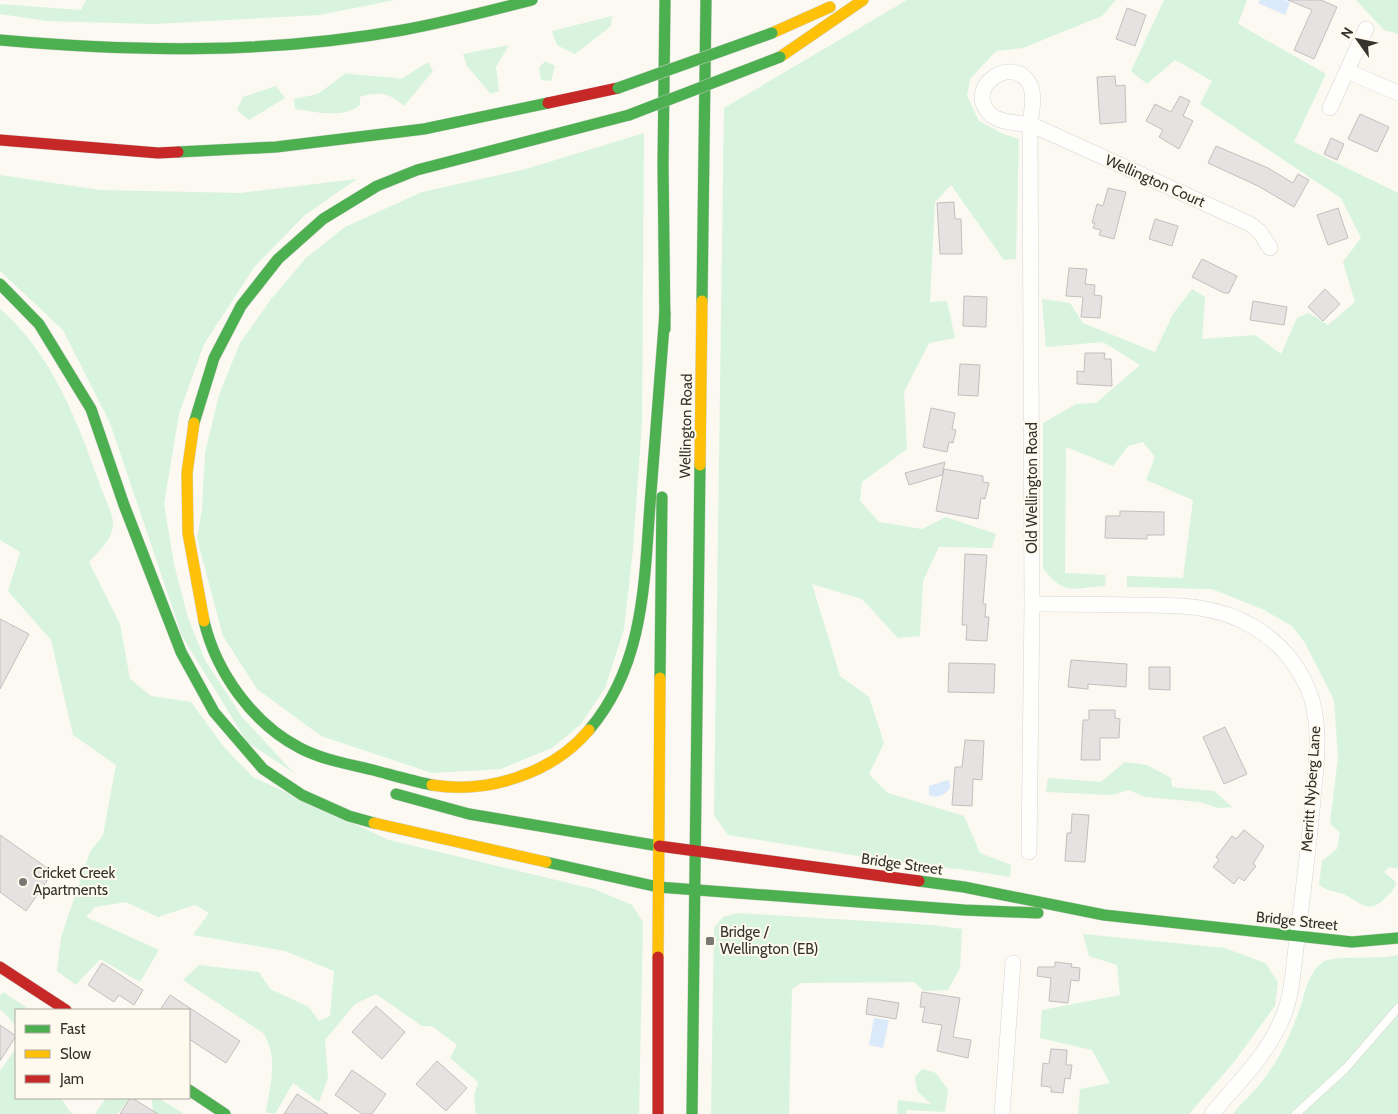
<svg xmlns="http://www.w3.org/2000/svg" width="1398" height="1114" font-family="Cabin,sans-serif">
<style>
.green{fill:#d8f4de}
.water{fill:#dbeafb}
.building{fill:#e6e2e1;stroke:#c2bfbd}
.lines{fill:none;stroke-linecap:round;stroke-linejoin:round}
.lane-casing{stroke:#d7d5d0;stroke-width:9}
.street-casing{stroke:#d7d5d0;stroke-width:16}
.fast-casing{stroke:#d7d5d0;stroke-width:12}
.slow-casing{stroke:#d7d5d0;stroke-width:12}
.jam-casing{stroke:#d7d5d0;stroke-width:12}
.lane{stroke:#fefefd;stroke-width:8}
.street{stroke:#fefefd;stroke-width:15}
.fast{stroke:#4caf50;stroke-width:11}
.slow{stroke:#ffc107;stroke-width:11}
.jam{stroke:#c62828;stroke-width:11}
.fast-bridge-casing{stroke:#d5d4d0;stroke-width:12;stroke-linecap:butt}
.fast-bridge{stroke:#4caf50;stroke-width:11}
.poi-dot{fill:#797872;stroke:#fffaee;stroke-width:2}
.labels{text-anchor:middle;stroke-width:4;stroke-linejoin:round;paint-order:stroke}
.street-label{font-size:15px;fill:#33322d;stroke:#fffaee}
.poi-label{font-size:15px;fill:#33322d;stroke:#fffaee;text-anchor:start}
</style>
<rect width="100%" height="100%" fill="#fbf9f2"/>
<g class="green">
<path d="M86,0H395L319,15L153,24L47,21L0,14V4L81,10Z"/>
<path d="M907,0H1116L1102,16L1023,48L996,51L970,79L967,96L979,121L1001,133L1019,139L1016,259L1004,260L951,185L935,202L930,302L947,301L955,338L929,343L904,392L907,449L862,482L860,501L879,522L922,529L946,517L996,534L992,548L939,547L923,581L920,636L898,638L862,599L812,584L840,676L869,697L884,743L869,774L888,793L964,816L980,853L1011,865L1010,877L960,869L921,866L728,835L714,815L724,108Z"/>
<path d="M1164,0H1247L1238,24L1326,74L1294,142L1398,193V869L1389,867L1384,872L1396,882C1395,889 1390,894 1385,898C1367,918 1356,897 1340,893C1331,891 1327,890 1319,885L1322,861L1337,849L1340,833L1330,823L1338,758L1334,700L1305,643L1292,626L1262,609L1212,589L1127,587V576L1183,578L1193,500L1146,480L1155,457L1143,442L1128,446L1113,466L1066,447L1065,573L1106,575L1105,586C1072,588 1064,596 1043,568V423L1076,404L1096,403L1140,365L1103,342L1046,347L1042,299L1070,303L1083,323L1155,352L1173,314L1192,289L1205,297L1202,339L1255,335L1281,354L1297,318L1309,313L1328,325L1355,302L1343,262L1361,238L1341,198L1200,104L1212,81L1175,60L1147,84L1131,71Z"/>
<path d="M1356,0H1398V34L1384,30Z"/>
<path d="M612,16L611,26L575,54L557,45L552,31Z"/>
<path d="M509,45L496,67L499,91L491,94L467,66L463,54Z"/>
<path d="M545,61L555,66L551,81L541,80L539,68Z"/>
<path d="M428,62L433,71L404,106C391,93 378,91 360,97V105C342,119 317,112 295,109L294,99L318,94L346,73C365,77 382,75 401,79Z"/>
<path d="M276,86L285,98L249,120L237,110L243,97Z"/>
<path d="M644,133L642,422L633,549L624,629L605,688L581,724L552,748L501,769L432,773L321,736L257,689L223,636L197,539L202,509L205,453L219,395L240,343L272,298L306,258L345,227L422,192L526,169Z"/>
<path d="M0,175L100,190L240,193L357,179L305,215L255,266L204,344L179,414L164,504L174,564L188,618L205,660L242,717L294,773L247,742L182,636L110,423L63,330L0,271Z"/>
<path d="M0,309C52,353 79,425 101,488C104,496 114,516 113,524C113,539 98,552 89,562L120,624L130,679L151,696L191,702L224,747L253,777L389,840L594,889L632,905L643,922L639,1114H476L474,1096L478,1082L450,1058L457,1045L432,1026H422L376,994L355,1004L325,1040L328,1078L319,1102L293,1083L275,1114L266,1112C270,1086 279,1056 263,1033L183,980L199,965L259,972L270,989L309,1007L319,1021L330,1016L334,971L285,951L193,935L209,913L195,905L158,917L126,902L95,907L86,917L159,950L140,982L100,959L76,985L57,971L61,937L90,852L103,835L116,765L73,735L51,640L8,591L20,552L0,540Z"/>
<path d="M1125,762L1147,765L1171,778L1172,787L1214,791L1232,807L1218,808L1200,802L1145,797L1129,790L1111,795L1046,792L1048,778L1101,782Z"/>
<path d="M738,913L932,925L962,929L960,968L948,990L924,991L914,982L801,983L792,989L789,1114H711L714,928L723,917Z"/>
<path d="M1083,934L1225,948L1265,963L1278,982L1275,1006L1234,1062L1189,1114H1078L1080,1089L1110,1083L1092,1050L1040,1038L1042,1010L1120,995L1117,965L1089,956Z"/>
<path d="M1398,955V1114H1233C1241,1103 1252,1094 1261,1083C1280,1059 1293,1030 1302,1002C1306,987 1310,971 1323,962C1332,955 1381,960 1398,955Z"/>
<path d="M3,992L30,1010H16V1026L0,1009V996Z"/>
<path d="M16,1048V1098H61L70,1112L74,1114H0V1071Z"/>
<path d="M922,1069L936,1073L948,1090L945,1112L907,1110L906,1114H897L898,1100L931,1104L917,1091L915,1077Z"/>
<path d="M106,1098H130L117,1114H95Z"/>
<path d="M154,1098H159L184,1114H153L152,1101Z"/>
</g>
<g class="water">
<path d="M1260,0H1285L1290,2L1285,15L1258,3Z"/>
<path d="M948,780L951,786C947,794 938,799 929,795V786Z"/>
<path d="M874,1018L889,1020L883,1048L869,1045Z"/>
</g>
<g class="building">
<path d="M1288,0H1321L1337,7L1314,59L1294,50L1312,10Z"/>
<path d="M1127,8L1146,15L1135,46L1116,39Z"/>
<path d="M1115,76L1116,86L1125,85L1126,122L1100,124L1097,77Z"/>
<path d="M1180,96L1190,101L1183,116L1193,121L1179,149L1159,137L1163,130L1146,121L1155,104L1171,112Z"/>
<path d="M1360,114L1389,127L1377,152L1348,139Z"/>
<path d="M1331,138L1344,144L1337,160L1324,154Z"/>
<path d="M1216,146L1268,168L1293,183L1298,174L1309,180L1294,207L1258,186L1208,163Z"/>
<path d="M1108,188L1126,192L1114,239L1099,235L1101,230L1093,228L1095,223H1092L1097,204L1103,206Z"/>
<path d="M954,202L955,219H961L962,254H940L937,203Z"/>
<path d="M1338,208L1348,238L1328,245L1317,215Z"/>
<path d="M1155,219L1178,226L1172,246L1149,239Z"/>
<path d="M1202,259L1237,276L1229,293H1224L1192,277Z"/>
<path d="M1069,268L1087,269L1085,284L1095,285L1094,295L1102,296L1100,318L1081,317L1083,297L1066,296Z"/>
<path d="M1325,289L1340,304L1323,321L1308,307Z"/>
<path d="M964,296L987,297L986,327L963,326Z"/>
<path d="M1253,301L1287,307L1284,325L1250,320Z"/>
<path d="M1085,353H1105L1104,359H1111L1112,386L1077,384V371L1084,372Z"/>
<path d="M960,364L980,365L978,396L958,395Z"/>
<path d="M931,408L955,413L952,429L956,430L953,443L949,442L947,452L923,447Z"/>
<path d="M945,462L942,475L909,485L905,473Z"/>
<path d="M944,469L983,476V482L989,483L985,499L981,498L978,519L936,511Z"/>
<path d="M1120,511L1164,512V535H1147V539L1105,538L1106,516H1120Z"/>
<path d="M965,554L987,555L983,604H986L985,617H989L987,641L966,640L967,625H962Z"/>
<path d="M0,619L29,634L0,689Z"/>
<path d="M1071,660L1127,664L1126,687L1088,684V689L1068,687Z"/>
<path d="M949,663L995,664L994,693L948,692Z"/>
<path d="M1149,667H1170V690L1149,689Z"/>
<path d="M1089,710H1115V718L1120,719L1119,738H1100V760H1081L1083,720H1089Z"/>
<path d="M1225,727L1247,774L1224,784L1203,737Z"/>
<path d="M965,740L984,741L982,780L973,779L972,806L952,805L955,767H962Z"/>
<path d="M1072,814L1089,815L1085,862L1065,861L1067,833H1071Z"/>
<path d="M1244,830L1264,846L1253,864L1256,866L1244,881L1239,877L1234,884L1213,867L1219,860L1216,857L1232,836L1236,839Z"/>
<path d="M0,835L53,872L26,911L0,892Z"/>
<path d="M1055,962L1072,964L1071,967L1080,968L1079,981L1071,980L1068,1003L1049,1001L1051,978L1037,976L1038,967H1055Z"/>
<path d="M102,963L143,990L134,1005L119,995L114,1002L88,985Z"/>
<path d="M922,992L960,998L953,1037L971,1040L968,1058L937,1051L942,1025L922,1022L925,1007H920Z"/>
<path d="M170,995L240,1041L226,1063L189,1039V1010H160Z"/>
<path d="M868,998L899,1003L896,1019L866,1014Z"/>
<path d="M376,1006L405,1032L382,1059L352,1032Z"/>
<path d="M0,1025L16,1036L0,1061Z"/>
<path d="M1051,1049L1067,1050L1066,1065H1072L1070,1079L1065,1078L1063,1093L1051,1092V1087L1041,1086L1043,1063L1049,1064Z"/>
<path d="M437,1061L467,1088L446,1111L416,1084Z"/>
<path d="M352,1070L386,1094L372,1114H362L335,1095Z"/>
<path d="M297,1094L328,1114H284Z"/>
<path d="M130,1098H132L158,1114H120Z"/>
</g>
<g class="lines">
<defs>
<path id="lane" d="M1296,1114L1346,1068L1398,1008"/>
<g id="street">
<path d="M1347,71L1398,93"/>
<path d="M1330,108L1366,29"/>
<path d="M1032,604C1064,604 1096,604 1128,605C1173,605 1214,603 1254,627C1281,643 1303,670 1312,700C1321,733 1316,766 1313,799C1309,846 1303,893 1297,940C1293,966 1293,995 1282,1019C1266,1057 1237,1083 1212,1114"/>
<path d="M1029,852L1032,604L1030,125C1031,114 1035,98 1031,87C1016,51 961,87 991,115C1001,123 1016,122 1028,125C1036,126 1043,130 1050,133L1250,224L1260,232L1270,248"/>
<path d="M1002,1114L1013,963"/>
</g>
<g id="fast">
<path d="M665,0L663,165L665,329"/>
<path d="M0,40C134,52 270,54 403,30C447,22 489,11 532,0"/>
<path d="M178,152L276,147L424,129L548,103"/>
<path d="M0,284L39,324L91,409L124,505L181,652L214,712L263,769L302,795L349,816L374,823"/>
<path d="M702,301L706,0"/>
<path d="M194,423L214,358L241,306L278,259L323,219L377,186L417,170L629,115"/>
<path d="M204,621C216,672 253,724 300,748C323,760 348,764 373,770C392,775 412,781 432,785"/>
<path d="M660,678L662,497"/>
<path d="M589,730C647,662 644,575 651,492C656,432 660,373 665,313"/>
<path d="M396,794L469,814L659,846"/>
<path d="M546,862L658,887"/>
<path d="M919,881L964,887L1104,915L1352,942L1398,938"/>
<path d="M658,887L964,910L1038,913"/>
<path d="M189,1090L225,1114"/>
<path d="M692,1114L700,465"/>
</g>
<g id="slow">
<path d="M772,33L830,7"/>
<path d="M780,57L863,0"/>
<path d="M194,423L187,473L188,533L204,621"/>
<path d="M700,465L702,301"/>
<path d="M432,785C487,794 552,774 589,730"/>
<path d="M374,823L546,862"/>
<path d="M658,957L660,678"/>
</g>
<g id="jam">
<path d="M548,103L618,88"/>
<path d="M0,140L158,153L178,152"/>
<path d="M659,846L919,881"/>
<path d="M658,957V1114"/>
<path d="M0,967L66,1010"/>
</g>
</defs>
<use href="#lane" class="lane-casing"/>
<use href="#street" class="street-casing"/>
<use href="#fast" class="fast-casing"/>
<use href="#slow" class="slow-casing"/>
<use href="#jam" class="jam-casing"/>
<use href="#lane" class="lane"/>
<use href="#street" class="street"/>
<use href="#fast" class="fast"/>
<use href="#slow" class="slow"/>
<use href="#jam" class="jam"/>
<defs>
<g id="fast-bridge">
<path d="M618,88L772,33"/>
<path d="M629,115L780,57"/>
</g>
</defs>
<use href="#fast-bridge" class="fast-bridge-casing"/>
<use href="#fast-bridge" class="fast-bridge"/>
</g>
<g class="poi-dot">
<circle cx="23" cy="882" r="5"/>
<rect x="705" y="936" width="10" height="10" rx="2.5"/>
</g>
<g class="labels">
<g class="street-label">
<text transform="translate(1155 181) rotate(24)" y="5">Wellington Court</text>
<text transform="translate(686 426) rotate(-89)" y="5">Wellington Road</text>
<text transform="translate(1032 488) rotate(-90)" y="5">Old Wellington Road</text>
<text transform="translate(1311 789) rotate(-86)" y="5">Merritt Nyberg Lane</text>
<text transform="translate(902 864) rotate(8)" y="5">Bridge Street</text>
<text transform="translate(1297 921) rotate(6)" y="5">Bridge Street</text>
</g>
<g class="poi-label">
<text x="33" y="878">Cricket Creek<tspan x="33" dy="17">Apartments</tspan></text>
<text x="720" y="937">Bridge /<tspan x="720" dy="17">Wellington (EB)</tspan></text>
</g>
</g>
<rect x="15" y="1009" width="175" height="90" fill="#fffaee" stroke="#adaaa1"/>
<rect x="25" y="1025" width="25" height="8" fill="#4caf50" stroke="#adaaa1"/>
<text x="60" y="1034" font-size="15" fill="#33322d">Fast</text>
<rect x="25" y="1050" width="25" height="8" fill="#ffc107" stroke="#adaaa1"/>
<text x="60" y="1059" font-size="15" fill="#33322d">Slow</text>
<rect x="25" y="1075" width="25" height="8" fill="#c62828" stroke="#adaaa1"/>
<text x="60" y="1084" font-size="15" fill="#33322d">Jam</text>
<g transform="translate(1358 40) rotate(303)" stroke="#fffaee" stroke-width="4" paint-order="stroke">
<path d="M0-4L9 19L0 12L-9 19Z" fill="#33322d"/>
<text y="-8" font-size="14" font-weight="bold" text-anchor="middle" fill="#33322d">N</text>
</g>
</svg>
